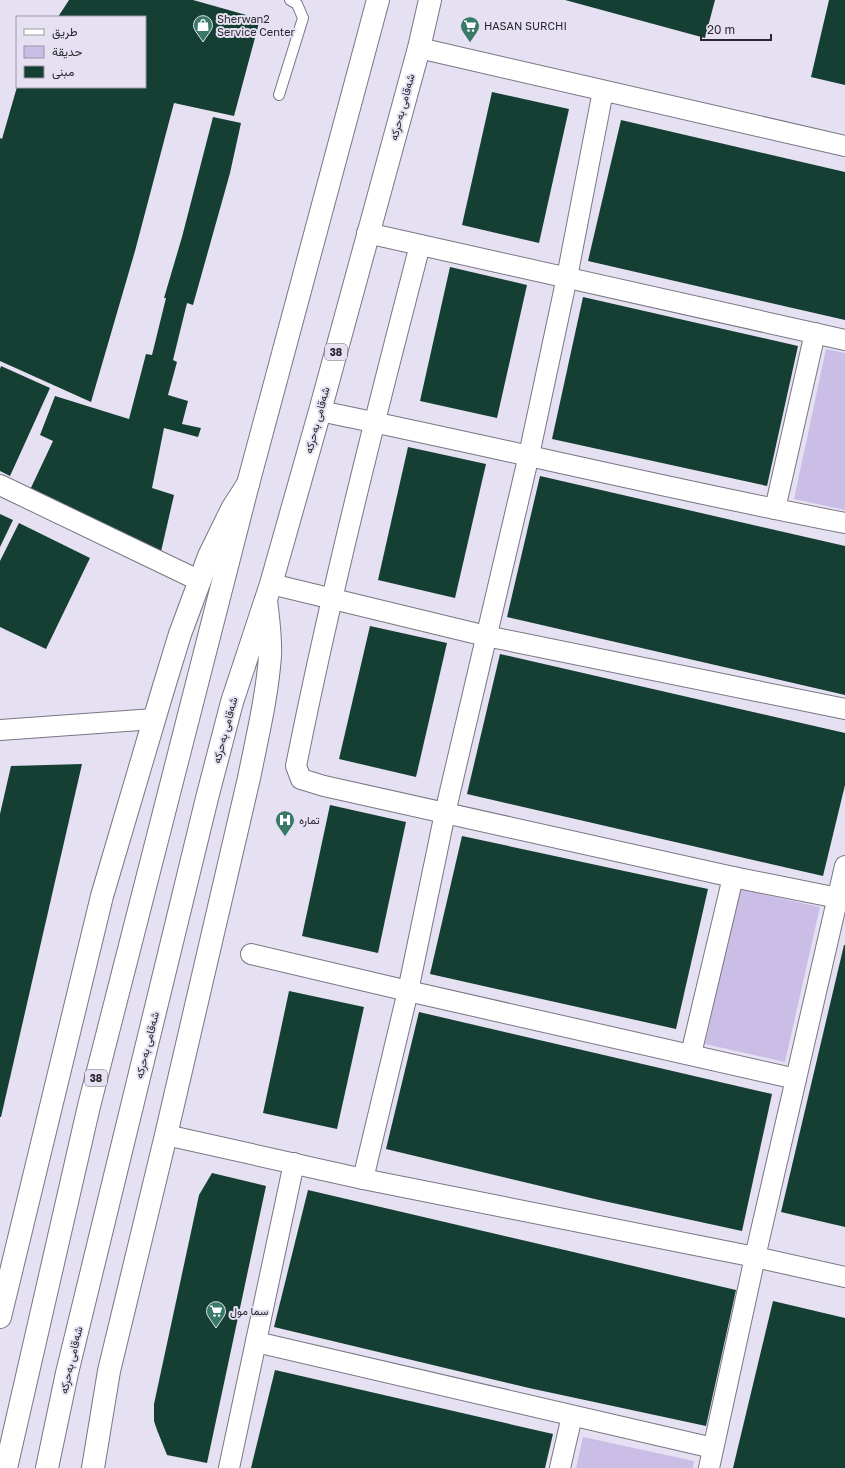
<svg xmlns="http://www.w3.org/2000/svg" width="845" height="1468" font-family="'Golos Text',Vazirmatn,sans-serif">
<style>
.green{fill:#cabee6}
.building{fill:#163f34}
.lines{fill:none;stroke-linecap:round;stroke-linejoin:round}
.lane-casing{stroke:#7a7584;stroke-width:12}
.street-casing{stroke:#7a7584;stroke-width:22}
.primary-casing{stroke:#7a7584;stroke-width:24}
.highway-casing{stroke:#7a7584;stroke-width:24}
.lane{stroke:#fff;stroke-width:10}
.street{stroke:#fff;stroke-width:20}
.primary{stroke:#fff;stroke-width:22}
.highway{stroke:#fff;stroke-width:22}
.labels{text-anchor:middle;stroke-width:4;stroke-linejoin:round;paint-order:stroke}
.shield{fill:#e6e1f2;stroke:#625f68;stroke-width:1}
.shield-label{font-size:10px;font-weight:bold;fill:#29272d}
.poi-label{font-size:11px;fill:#29272d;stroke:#e6e1f2;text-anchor:start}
.street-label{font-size:11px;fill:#29272d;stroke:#e6e1f2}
</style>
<rect width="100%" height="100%" fill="#e6e1f2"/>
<g class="green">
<path d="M826,349L845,353V510L794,499Z"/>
<path d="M740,889L820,907L785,1062L705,1044Z"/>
<path d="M583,1437L694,1461L693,1468H576Z"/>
</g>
<g class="building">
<path d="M69,0H193L260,19L234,116L174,103L135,251L91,402L0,361V138L2,139L17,87H145V17H58Z"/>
<path d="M565,0H715L705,38Z"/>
<path d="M829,0H845V85L811,77Z"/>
<path d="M492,92L569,109L539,243L462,225Z"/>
<path d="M213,117L241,123L230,173L193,305L187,303L173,360L177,362L168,395L188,401L182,424L201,428L198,437L164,428L152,488L174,495L160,556L29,492L53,441L40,435L55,396L129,419L146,354L152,355L166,298H164L182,237Z"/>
<path d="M621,120L845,172V320L588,261Z"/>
<path d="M450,267L527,285L497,418L420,401Z"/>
<path d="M583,297L798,346L767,486L552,439Z"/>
<path d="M1,366L50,388L10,476L0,471V369Z"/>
<path d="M408,447L486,464L455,598L378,580Z"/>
<path d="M540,476L845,546V695L507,617Z"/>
<path d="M0,514L13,520L0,547Z"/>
<path d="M19,523L90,558L46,649L0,627V561Z"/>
<path d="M370,626L447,643L416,777L339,759Z"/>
<path d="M500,654L845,733V785L823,876L467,794Z"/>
<path d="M82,764L1,1117H0V814L11,766Z"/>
<path d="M330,805L406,822L378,953L302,936Z"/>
<path d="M462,836L708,889L676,1029L430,974Z"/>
<path d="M844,945H845V1227L781,1212Z"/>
<path d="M289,991L364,1007L337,1129L263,1113Z"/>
<path d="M419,1012L772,1094L742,1231L599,1200L386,1149Z"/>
<path d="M212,1173L266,1186L207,1463L167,1455L157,1430L154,1421V1404L199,1195Z"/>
<path d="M308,1190L736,1290L706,1426L529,1388L274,1327Z"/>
<path d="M773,1301L845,1318V1468H733Z"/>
<path d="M275,1370L553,1434L545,1468H251Z"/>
</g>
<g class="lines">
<defs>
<path id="lane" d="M279,95L303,18L297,4L290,0"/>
<g id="street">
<path d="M419,48L845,146"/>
<path d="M367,233L845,340"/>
<path d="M420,245C375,418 331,591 296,766L301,779L324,786L733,877L838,898"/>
<path d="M320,411C496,447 669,489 845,523"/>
<path d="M0,485L200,581"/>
<path d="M775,509L815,333"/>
<path d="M271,584L486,636L845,709"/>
<path d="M0,730L154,719"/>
<path d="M251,954L408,991L796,1079"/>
<path d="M691,1054L733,877"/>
<path d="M166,1135L363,1179L755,1257L845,1277"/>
<path d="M363,1179L408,991L445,813L529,455L567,277L603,91"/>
<path d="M256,1342L713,1448"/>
<path d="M229,1468L294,1163"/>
<path d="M560,1468L572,1416"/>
<path d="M709,1468L755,1257L845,866"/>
</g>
<g id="primary">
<path d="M6,1468L89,1106L248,484L378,0"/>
<path d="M47,1468L67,1373L207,798L232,702L271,584L320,411L419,48L430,0"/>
</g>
<g id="highway">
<path d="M0,1317L102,896L162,693L180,634L209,556L232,509L248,484"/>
<path d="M93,1468L109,1371L166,1135L249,778C257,738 267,697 270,656C271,637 268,618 266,600"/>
</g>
</defs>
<use href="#lane" class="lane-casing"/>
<use href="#street" class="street-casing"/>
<use href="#primary" class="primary-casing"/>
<use href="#highway" class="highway-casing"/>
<use href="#lane" class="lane"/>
<use href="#street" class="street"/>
<use href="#primary" class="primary"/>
<use href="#highway" class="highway"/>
</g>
<defs>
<symbol id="shop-pin" viewBox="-11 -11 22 30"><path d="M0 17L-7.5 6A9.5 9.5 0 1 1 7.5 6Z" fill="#397968" stroke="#e6e1f2"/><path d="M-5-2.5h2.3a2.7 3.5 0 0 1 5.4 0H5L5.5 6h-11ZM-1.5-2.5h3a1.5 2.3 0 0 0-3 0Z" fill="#fff"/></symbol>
<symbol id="supermarket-pin" viewBox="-11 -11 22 30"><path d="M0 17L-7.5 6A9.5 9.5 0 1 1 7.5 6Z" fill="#397968" stroke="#e6e1f2"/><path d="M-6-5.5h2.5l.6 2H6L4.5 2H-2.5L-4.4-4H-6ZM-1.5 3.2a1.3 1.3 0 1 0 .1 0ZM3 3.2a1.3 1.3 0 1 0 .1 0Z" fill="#fff"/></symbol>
<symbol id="hospital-pin" viewBox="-11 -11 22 30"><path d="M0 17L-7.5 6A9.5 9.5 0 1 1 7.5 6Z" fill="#397968" stroke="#e6e1f2"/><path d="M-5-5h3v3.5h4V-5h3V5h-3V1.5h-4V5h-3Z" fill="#fff"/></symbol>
</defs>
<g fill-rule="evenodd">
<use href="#shop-pin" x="192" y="14" width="22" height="30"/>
<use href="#supermarket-pin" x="459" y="15" width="22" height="30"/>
<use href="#hospital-pin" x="274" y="809" width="22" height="30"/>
<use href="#supermarket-pin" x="205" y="1300" width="22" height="30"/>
</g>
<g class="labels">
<g class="shield">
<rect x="325" y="344" width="22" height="16" rx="3"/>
<rect x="85" y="1070" width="22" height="16" rx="3"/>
</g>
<g class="shield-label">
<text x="336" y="356">38</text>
<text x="96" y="1082">38</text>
</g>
<g class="poi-label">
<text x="217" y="23">Sherwan2<tspan x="217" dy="13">Service Center</tspan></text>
<text x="484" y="30">HASAN SURCHI</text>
<text x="299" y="824">تمارە</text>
<text x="230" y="1315">سما مول</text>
</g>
<g class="street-label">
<text transform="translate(402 107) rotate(-75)" y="4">شەقامی بەحرکە</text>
<text transform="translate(317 420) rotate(-75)" y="4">شەقامی بەحرکە</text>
<text transform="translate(225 730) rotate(-75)" y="4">شەقامی بەحرکە</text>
<text transform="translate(147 1045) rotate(-76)" y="4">شەقامی بەحرکە</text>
<text transform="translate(71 1360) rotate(-77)" y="4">شەقامی بەحرکە</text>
</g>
</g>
<rect x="16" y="16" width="130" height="72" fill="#e6e1f2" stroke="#9a97a3"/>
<rect x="24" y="29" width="20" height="6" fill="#ffffff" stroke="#9a97a3"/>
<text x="52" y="36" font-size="12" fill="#29272d">طريق</text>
<rect x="24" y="46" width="20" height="12" fill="#cabee6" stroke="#9a97a3"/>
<text x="52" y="56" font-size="12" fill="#29272d">حديقة</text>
<rect x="24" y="66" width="20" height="12" fill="#163f34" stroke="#9a97a3"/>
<text x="52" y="76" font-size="12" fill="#29272d">مبنى</text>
<path d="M701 34v6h70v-6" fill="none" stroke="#29272d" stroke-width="2"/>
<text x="707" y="34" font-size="12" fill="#29272d" stroke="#e6e1f2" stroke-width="3" paint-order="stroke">20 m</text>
</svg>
